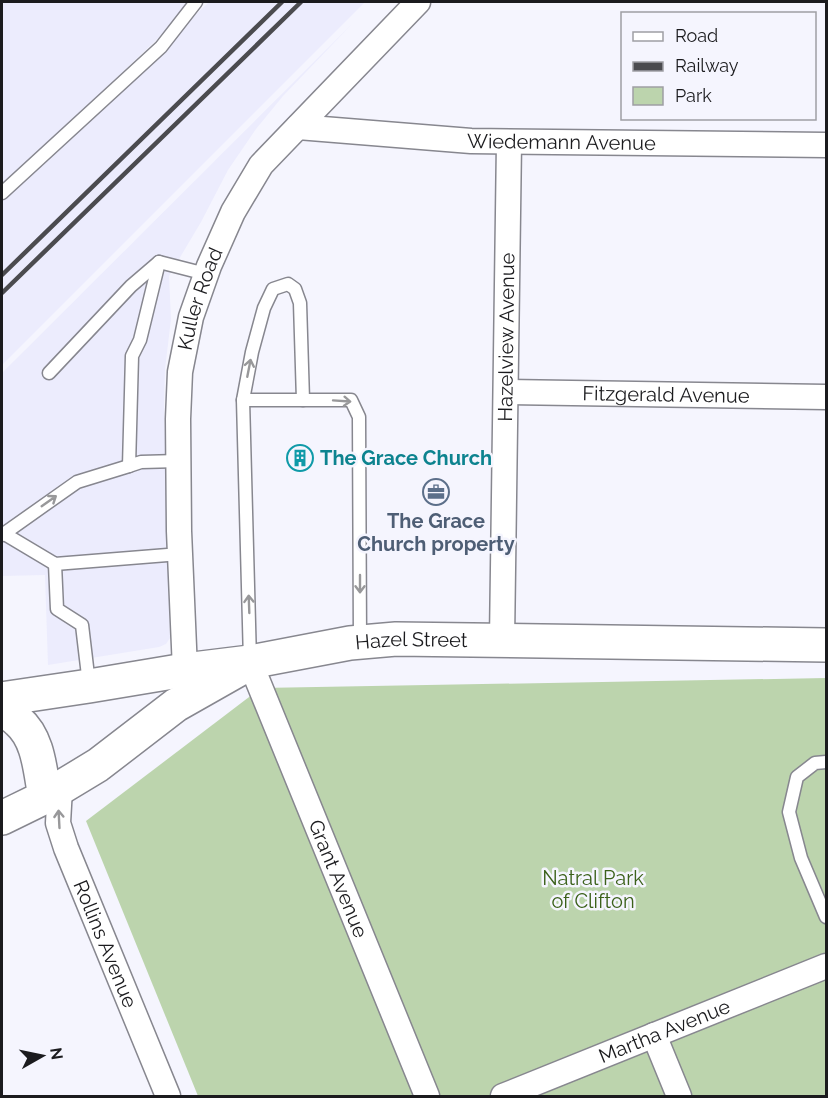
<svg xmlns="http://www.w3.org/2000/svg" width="828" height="1098" font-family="Raleway,sans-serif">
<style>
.built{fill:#ececfd}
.green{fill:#bcd4ad}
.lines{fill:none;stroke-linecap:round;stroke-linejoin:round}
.lane-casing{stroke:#87878f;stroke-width:15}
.street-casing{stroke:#87878f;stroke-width:27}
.secondary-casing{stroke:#87878f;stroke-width:36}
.primary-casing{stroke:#87878f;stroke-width:36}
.lane{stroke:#fff;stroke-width:12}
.street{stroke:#fff;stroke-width:24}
.secondary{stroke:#fff;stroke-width:33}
.primary{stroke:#fff;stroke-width:33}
.rail{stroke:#4b4b4f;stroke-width:4.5}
.oneway{stroke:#98989a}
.labels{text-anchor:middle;stroke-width:5;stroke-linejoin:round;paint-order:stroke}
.street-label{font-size:20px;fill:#1b1b1e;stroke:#f5f5fe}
.culture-label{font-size:20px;font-weight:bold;fill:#0d838f;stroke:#f5f5fe;text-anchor:start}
.service-label{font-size:20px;font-weight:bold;fill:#4e5e75;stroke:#f5f5fe}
.park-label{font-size:20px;fill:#3b611a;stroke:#f5f5fe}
</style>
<rect width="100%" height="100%" fill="#f5f5fe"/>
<g class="built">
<path d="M2,2H196L2,187Z"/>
<path d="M209,2H365L2,365V199Z"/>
<path d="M352,24L283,96L256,129L228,170L201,222L169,276L171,319L165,369L164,403L170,638L166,644L159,647L48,665L45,575L2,576V373Z"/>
</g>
<path class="green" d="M826,678V1096H198L86,821L261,688Z"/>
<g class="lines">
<defs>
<g id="lane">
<path d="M2,193L161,47L196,2"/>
<path d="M159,262L140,340L132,356L129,466L141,462L178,461"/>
<path d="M49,373L131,286L159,262L206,274"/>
<path d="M243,400H303"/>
<path d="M3,533L55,564L180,554"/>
<path d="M2,535L77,482L129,466"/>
<path d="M55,564L57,609L82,625L89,684"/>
<path d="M250,661L243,400L252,352L264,308L273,289L288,284L295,289L300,303L303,400H351L359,417L360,642"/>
<path d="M826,762L815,763L797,777L789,812L801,858L826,917"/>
</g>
<g id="street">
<path id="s1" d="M298,127L471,141L826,145"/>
<path id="s2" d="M506,392L826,397"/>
<path id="s3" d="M502,640L509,142"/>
<path id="s4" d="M250,662L427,1096"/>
<path id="s5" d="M185,670L179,531L178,419L180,372L191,317L209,266L233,212L261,165L418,2"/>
<path id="s6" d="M60,788L58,823L66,848L168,1096"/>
<path d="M654,1035L679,1096"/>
<path id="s7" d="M503,1096L826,966"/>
</g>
<g id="secondary">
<path id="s8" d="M2,699L89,686L185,670L250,662L350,643L396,639L826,645"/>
<path d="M45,797L98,765L176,705L236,671"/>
</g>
<path id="primary" d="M2,710C7,713 13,716 18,721C39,739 40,771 45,797L2,818"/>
</defs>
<use href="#lane" class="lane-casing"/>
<use href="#street" class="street-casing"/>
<use href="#secondary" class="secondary-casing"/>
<use href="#primary" class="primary-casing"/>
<use href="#lane" class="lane"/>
<use href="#street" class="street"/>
<use href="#secondary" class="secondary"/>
<use href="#primary" class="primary"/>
<g class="rail">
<path d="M2,275L282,2"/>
<path d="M2,293L301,2"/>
</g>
</g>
<defs><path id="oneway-shaft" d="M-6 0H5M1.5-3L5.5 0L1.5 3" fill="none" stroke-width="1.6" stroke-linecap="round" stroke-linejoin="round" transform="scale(1.5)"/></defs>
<g class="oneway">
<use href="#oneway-shaft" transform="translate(249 368) rotate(-79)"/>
<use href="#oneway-shaft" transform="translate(342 401) rotate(4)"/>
<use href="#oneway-shaft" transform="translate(49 501) rotate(-35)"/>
<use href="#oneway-shaft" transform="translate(360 584) rotate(90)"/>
<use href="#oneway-shaft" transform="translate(249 604) rotate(-92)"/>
<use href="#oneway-shaft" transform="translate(59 819) rotate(-93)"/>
</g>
<defs>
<symbol id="building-ring" viewBox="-11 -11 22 22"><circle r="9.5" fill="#f5f5fe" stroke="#0f9aa8" stroke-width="1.5"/><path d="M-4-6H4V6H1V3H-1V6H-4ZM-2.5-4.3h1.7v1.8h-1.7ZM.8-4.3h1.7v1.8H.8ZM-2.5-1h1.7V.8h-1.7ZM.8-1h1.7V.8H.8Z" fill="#0f9aa8"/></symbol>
<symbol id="office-ring" viewBox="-11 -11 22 22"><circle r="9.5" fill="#f5f5fe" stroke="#5c6f8a" stroke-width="1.5"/><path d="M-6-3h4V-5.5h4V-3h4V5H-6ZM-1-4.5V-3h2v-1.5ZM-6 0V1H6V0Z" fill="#5c6f8a"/></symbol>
</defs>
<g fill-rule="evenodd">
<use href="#building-ring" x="285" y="443" width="30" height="30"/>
<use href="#office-ring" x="421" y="477" width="30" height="30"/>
</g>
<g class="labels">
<g class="street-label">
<text dy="7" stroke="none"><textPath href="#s1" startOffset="264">Wiedemann Avenue</textPath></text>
<text dy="7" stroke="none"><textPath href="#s5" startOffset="374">Kuller Road</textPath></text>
<text dy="7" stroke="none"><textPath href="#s3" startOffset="303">Hazelview Avenue</textPath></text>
<text dy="7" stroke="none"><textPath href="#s2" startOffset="160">Fitzgerald Avenue</textPath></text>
<text dy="7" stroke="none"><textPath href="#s8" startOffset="414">Hazel Street</textPath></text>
<text dy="7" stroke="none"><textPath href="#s4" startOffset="234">Grant Avenue</textPath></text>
<text dy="7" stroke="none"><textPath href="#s6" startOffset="165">Rollins Avenue</textPath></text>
<text dy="7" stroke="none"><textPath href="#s7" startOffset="174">Martha Avenue</textPath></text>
</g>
<g class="culture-label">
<text x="320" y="465">The Grace Church</text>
</g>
<g class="service-label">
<text x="436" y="528">The Grace<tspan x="436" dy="23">Church property</tspan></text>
</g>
<g class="park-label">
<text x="593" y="885">Natral Park<tspan x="593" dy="23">of Clifton</tspan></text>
</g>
</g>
<rect width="828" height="1098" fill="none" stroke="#1b1b1e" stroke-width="6"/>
<rect x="621" y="12" width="195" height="108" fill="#f5f5fe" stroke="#9e9ea4" stroke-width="1.5"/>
<rect x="633" y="32" width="30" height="9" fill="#ffffff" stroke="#9e9ea4" stroke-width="1.5"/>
<text x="675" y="42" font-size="18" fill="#1b1b1e">Road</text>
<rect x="633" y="62" width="30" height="9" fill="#4b4b4f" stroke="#9e9ea4" stroke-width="1.5"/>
<text x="675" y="72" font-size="18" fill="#1b1b1e">Railway</text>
<rect x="633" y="87" width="30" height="18" fill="#bcd4ad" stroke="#9e9ea4" stroke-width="1.5"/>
<text x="675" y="102" font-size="18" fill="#1b1b1e">Park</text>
<g transform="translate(42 1056) rotate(81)" stroke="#f5f5fe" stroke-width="4.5" paint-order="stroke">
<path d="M0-4.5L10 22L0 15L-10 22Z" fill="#1b1b1e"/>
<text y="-9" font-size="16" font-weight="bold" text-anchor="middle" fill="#1b1b1e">N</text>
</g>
</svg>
